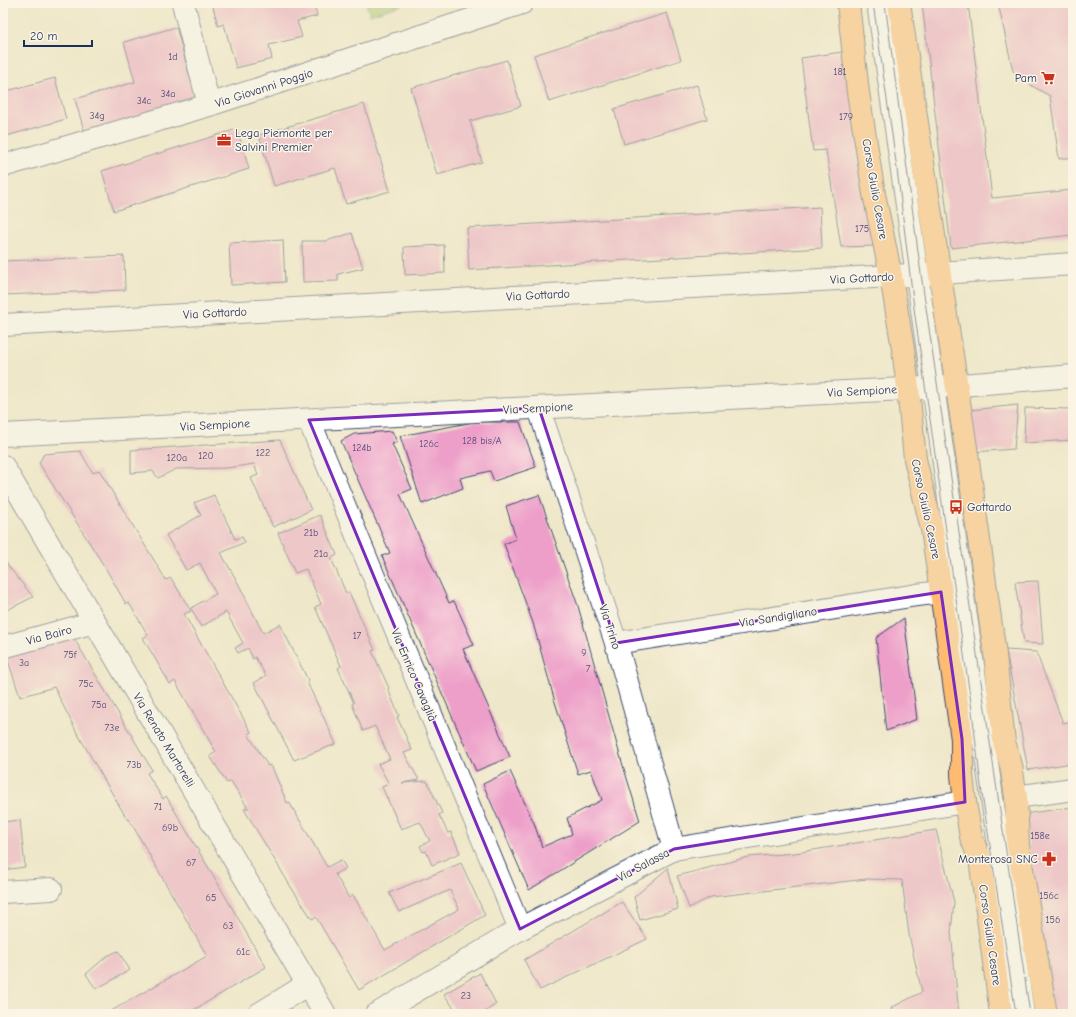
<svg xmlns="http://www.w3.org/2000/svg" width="1076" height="1017" font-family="'Comic Neue',sans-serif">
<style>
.green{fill:#a0c36d;stroke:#5e7966}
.building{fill:#ed9fc9}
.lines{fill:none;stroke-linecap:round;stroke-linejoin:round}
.minor-casing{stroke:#3b4b6e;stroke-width:24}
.major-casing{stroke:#3b4b6e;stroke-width:24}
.minor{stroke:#fff;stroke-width:22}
.major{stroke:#ffbb71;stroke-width:22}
.tram{stroke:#1b2f5e;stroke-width:1}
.marked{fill:none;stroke:#7b2cbf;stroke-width:3;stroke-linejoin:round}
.labels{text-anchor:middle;stroke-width:3;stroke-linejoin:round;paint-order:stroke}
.number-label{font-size:10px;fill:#504b79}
.poi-label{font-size:12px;fill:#1b2f5e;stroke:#fcf5e5;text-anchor:end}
.street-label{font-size:12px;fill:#1b2f5e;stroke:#fcf5e5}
</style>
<rect width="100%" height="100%" fill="#fcf5e5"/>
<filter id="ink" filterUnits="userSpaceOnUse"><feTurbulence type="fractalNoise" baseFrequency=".025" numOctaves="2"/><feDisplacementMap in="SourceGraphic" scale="8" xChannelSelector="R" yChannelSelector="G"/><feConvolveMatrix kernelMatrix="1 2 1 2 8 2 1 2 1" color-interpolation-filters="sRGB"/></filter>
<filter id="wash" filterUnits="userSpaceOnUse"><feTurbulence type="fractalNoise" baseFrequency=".012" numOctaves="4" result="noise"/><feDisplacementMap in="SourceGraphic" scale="16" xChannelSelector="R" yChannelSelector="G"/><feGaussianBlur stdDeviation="0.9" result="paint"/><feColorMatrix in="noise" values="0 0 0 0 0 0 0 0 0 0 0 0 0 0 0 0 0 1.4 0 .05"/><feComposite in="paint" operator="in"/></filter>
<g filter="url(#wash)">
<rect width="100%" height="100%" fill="#efe7c9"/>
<path class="green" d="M366,3H403L404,4L370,15Z"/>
<g id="blocks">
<g class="building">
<path d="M212,3H314L317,16L297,21L302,37L269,45L272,59L236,68L224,24L218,26Z"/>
<path d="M922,3H968L992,198L1073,190V235L951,248Z"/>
<path d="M998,3H1073V157L1059,159L1050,96L1032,86L1013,71Z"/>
<path d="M667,13L681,60L549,102L534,55Z"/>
<path d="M176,27L197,102L85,134L75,99L135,82L124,42Z"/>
<path d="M849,51L875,246L841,247L826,150L813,151L801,58Z"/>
<path d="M507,60L521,106L470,121L482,162L437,175L411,88Z"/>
<path d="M55,78L66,119L3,137V92Z"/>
<path d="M697,85L707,119L624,144L614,109Z"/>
<path d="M364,104L390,191L346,204L335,168L274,186L259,135Z"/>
<path d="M237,129L249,169L114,211L102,171Z"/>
<path d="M820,207L822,248L469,270L467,228Z"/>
<path d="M352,233L363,268L338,274V281L303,282L302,241H326Z"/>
<path d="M283,240L285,282L231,285L229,243Z"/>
<path d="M444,245L445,273L405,275L404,247Z"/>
<path d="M124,256L125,290L3,295V261Z"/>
<path d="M1018,405L1014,449L973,452L970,410Z"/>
<path d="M1025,408L1073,409V440L1024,443Z"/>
<path d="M474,422H520L536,467L494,481L490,471L460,478L463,488L422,504L400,436Z"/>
<path d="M392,431L397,442L392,444L412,489L400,494L449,603L454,601L474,645L463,649L510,757L476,771L382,556L390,553L341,441L354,434Z"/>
<path d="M280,440L311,510L273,527L251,478L258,475L254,464L227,468L176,469L158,478L153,471L131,473V450Z"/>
<path d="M80,451L93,473L99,470L166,580L171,578L191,611L184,614L251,732L248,734L268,766L271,765L287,803L289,802L327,867L341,860L346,868L335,874L349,898L353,895L385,950L459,909L450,890L399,912L389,893L461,863L485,915L359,990L316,917L312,919L291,887L244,809L248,808L231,781L227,783L210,756L216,752L175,681L170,684L143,638L148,635L129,603L126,604L106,569L39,463L44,454Z"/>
<path d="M214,495L235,539L242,537L245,542L221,553L238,583L263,633L280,624L309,682H307L336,744L294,760L254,683L266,676L255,657L253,659L248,648L238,653L235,648L243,643L226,612L201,627L191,608L216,594L200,563L186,570L166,535L201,515L194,503Z"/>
<path d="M539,495L578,606L621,759L640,821L529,890L483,784L510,771L534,823L542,847L572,834L567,818L602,800L591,770L578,774L555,702L533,623L504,544L516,539L506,506Z"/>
<path d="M320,515L337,555L331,558L346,593L349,592L375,650L372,651L389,688L388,689L399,716L397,717L412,750L404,753L419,780L402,783L427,781L442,813L439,815L448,833L451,832L460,853L432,865L426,851L423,852L420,846L430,841L420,822L401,829L382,787L389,784L378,764L390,759L375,726L363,731L352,704L354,703L338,668L341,666L315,607L321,604L306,569L295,573L278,533Z"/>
<path d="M3,557L9,567L33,597L3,612Z"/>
<path d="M1038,581L1043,644L1024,643L1015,582Z"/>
<path d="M904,618L917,719L886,731L876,638Z"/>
<path d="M72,635L152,770L147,773L163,799L166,796L220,887L266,967L187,1014H106L207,956L129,819H127L76,731L54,687L20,697L6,654Z"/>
<path d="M1006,650L1036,652L1063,723L1073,721V763L1028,770Z"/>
<path d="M1073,807V855H1070L1073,880V1014H1053L1024,814Z"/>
<path d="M20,820L25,867L3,870V822Z"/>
<path d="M936,830L954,902L951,932L959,1014H893L891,1008L922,992L909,935L902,880L867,879L711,897L689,908L677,876L704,869L748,857L795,853Z"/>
<path d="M668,868L678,909L640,920L634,897Z"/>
<path d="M622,902L647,939L540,990L524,960Z"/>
<path d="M118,951L130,970L96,989L86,974L107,956Z"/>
<path d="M480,973L496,1004L482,1014H458L444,994Z"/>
</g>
</g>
</g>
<g filter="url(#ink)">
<use href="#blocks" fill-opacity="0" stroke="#3b4b6e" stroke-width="1"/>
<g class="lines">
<defs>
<g id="minor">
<path d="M183,3L209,105"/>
<path d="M878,3L1023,1014"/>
<path d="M3,166L209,105L522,3"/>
<path d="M3,325L910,275L1073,264"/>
<path d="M539,408L544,424L616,643L674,849"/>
<path d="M309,420L520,929"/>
<path d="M3,435L924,388L1073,376"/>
<path d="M3,466L325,1014"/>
<path d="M616,643L917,595L941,592"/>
<path d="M3,647L95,622"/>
<path d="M1016,797L1073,789"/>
<path d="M3,892L51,889"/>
<path d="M259,1014L308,984"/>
<path d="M377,1014L520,929L674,849L965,802"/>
</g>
<g id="major">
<path d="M848,3L858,92L874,194L891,276L903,349L908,388L915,459L932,529L962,739V775L965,802L971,837L980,859L1001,1014"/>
<path d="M899,3L968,461L995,654L1004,742L1011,765L1016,797L1018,845L1046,1014"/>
</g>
</defs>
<use href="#minor" class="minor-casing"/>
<use href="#major" class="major-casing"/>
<use href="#minor" class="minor"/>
<use href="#major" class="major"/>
<g class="tram">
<path d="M873,3L897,169L915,316L971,703L982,794L1016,1014"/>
<path d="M885,3L921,274L1030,1014"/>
</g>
</g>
</g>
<path d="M0 0H1076V1017H0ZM539,408L616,643L941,592L962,739L965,802L674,849L520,929L309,420Z" fill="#efe7c9" fill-opacity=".55" fill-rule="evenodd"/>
<path class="marked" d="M539,408L616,643L941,592L962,739L965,802L674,849L520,929L309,420Z"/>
<defs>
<symbol id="supermarket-bare" viewBox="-9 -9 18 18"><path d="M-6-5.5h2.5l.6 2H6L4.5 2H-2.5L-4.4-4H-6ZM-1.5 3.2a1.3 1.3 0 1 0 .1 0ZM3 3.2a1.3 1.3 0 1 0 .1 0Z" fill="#c8321e" stroke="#fcf5e5" stroke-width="2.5" paint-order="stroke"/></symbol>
<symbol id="office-bare" viewBox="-9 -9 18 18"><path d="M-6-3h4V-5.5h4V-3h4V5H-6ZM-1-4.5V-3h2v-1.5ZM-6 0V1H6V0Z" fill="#c8321e" stroke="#fcf5e5" stroke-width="2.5" paint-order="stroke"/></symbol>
<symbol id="bus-bare" viewBox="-9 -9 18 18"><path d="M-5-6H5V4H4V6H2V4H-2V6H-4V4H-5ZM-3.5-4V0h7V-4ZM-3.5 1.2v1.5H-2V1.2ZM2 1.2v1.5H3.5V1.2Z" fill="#c8321e" stroke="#fcf5e5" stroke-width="2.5" paint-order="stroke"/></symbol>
<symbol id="pharmacy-bare" viewBox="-9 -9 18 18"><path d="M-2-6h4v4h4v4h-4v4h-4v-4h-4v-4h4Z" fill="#c8321e" stroke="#fcf5e5" stroke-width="2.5" paint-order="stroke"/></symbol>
</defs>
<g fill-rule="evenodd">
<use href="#supermarket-bare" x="1038" y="68" width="20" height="20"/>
<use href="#office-bare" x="214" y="130" width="20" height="20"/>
<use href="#bus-bare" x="946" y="497" width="20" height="20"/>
<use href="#pharmacy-bare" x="1039" y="849" width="20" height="20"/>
</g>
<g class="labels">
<g class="number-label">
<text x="173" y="60">1d</text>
<text x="840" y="75">181</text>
<text x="168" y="97">34a</text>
<text x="144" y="104">34c</text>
<text x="97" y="119">34g</text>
<text x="846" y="120">179</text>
<text x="862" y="232">175</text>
<text x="482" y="444">128 bis/A</text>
<text x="429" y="447">126c</text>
<text x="362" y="451">124b</text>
<text x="263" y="456">122</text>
<text x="206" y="459">120</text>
<text x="177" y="461">120a</text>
<text x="311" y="536">21b</text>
<text x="321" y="557">21a</text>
<text x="357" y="639">17</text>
<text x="584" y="656">9</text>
<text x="70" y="658">75f</text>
<text x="24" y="666">3a</text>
<text x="588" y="672">7</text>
<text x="86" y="687">75c</text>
<text x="99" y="708">75a</text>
<text x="112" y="731">73e</text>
<text x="134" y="768">73b</text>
<text x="158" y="810">71</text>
<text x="170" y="831">69b</text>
<text x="1040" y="839">158e</text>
<text x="191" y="866">67</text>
<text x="1049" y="899">156c</text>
<text x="211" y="901">65</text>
<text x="1053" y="923">156</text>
<text x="228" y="929">63</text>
<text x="243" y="955">61c</text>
<text x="466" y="999">23</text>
</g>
<g class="poi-label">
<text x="1037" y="82">Pam</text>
<text x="235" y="137" text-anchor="start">Lega Piemonte per<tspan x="235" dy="14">Salvini Premier</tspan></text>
<text x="967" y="511" text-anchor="start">Gottardo</text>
<text x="1038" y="863">Monterosa SNC</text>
</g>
<g class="street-label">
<text transform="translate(264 88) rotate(-18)" y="4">Via Giovanni Poggio</text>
<text transform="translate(875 189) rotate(80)" y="4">Corso Giulio Cesare</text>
<text transform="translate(862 278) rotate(-3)" y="4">Via Gottardo</text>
<text transform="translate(538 295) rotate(-3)" y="4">Via Gottardo</text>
<text transform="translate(215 313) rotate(-3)" y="4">Via Gottardo</text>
<text transform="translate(862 391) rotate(-3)" y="4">Via Sempione</text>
<text transform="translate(538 408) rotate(-3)" y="4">Via Sempione</text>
<text transform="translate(215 425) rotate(-3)" y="4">Via Sempione</text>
<text transform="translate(926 509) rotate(78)" y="4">Corso Giulio Cesare</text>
<text transform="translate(778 617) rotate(-9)" y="4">Via Sandigliano</text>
<text transform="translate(610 627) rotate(72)" y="4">Via Trino</text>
<text transform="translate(49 635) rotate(-15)" y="4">Via Bairo</text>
<text transform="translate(414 675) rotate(67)" y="4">Via Enrico Cavaglià</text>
<text transform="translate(164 740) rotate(59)" y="4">Via Renato Martorelli</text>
<text transform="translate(643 865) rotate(-28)" y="4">Via Salassa</text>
<text transform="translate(990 935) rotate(82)" y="4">Corso Giulio Cesare</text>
</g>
</g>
<rect width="1076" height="1017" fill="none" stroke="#fcf5e5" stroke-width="16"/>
<path d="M24 40v6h68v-6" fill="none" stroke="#1b2f5e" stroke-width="2"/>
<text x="30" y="40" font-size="12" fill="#1b2f5e" stroke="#fcf5e5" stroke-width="3" paint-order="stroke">20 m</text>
</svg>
